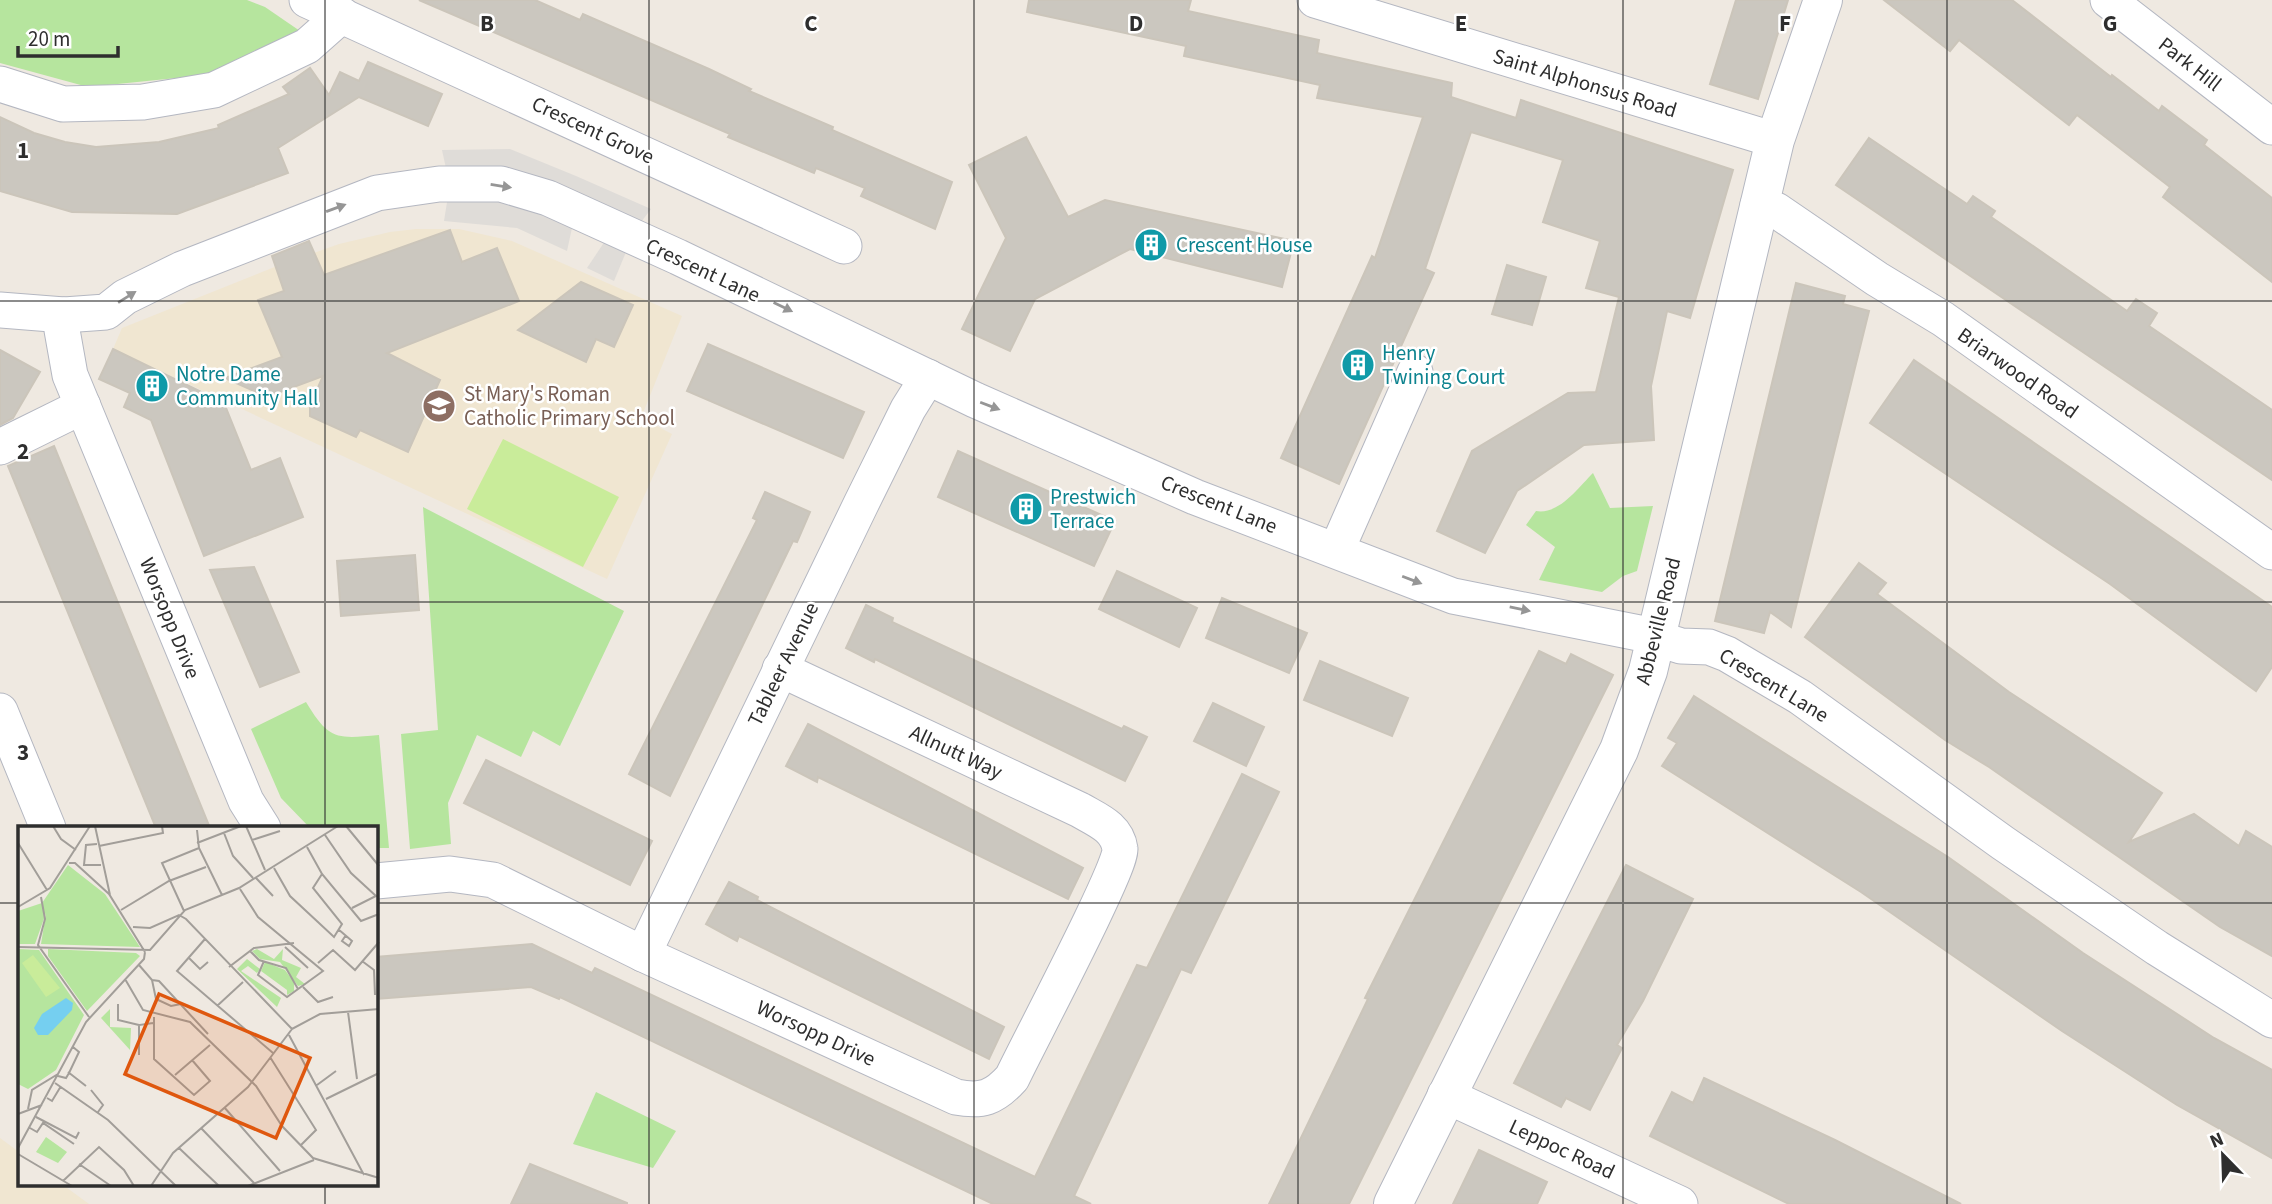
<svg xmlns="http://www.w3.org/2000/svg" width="2272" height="1204" font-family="'Source Sans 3',sans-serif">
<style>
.education{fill:#f0e6d1}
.green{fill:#b6e59e}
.pitch{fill:#c9ec9a}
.plaza{fill:#dfdcd8}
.building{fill:#cbc7bf;stroke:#cbc5ba;stroke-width:2}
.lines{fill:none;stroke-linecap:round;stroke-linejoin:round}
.street-casing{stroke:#b4b7c1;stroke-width:37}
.secondary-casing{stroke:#b4b7c1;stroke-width:40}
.street{stroke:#fff;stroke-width:35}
.secondary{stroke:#fff;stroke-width:38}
.oneway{fill:#969696}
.grid{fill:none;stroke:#2e2e2e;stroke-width:2;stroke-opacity:0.55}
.labels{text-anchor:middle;stroke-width:5;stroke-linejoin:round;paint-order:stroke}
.street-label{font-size:21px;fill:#2e2e2e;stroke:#fff}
.culture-label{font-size:21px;fill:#0d838f;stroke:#fff;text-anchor:start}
.education-label{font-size:21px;fill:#785e54;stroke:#fff;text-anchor:start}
.inset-road{fill:none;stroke:#a29e99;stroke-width:2}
.view{fill:#df570e;fill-opacity:0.15;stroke:#df570e;stroke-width:3.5}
.inset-edge{fill:none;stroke:#2e2e2e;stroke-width:3.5}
.grid-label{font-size:23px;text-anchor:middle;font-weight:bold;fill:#2e2e2e;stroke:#fff;stroke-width:5;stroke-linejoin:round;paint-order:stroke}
</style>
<rect width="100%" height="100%" fill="#efe9e1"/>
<g class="education">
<path d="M416,229H459L512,241L682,316L641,418L672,434L607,579L113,349L122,328L272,268L339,244L390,232Z"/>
<path d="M0,1138L19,1152V1185H63L89,1204H0Z"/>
</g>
<g class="green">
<path d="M0,0H247L265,7L300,31L206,75L88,87L0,63Z"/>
<path d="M1593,473L1610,508L1653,506L1637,571L1623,576L1602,592L1539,580L1555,547L1526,525L1536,511C1559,515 1578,488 1593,473Z"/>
<path d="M423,507L624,611L560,746L533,731L521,757L477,735L448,803L451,844L410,849L401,734L438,730Z"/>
<path d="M306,702C329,740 336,739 379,735L389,848H376V828H310L281,798L251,729Z"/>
<path d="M596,1092L676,1131L653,1168L573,1144Z"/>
</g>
<path class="pitch" d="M503,439L619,497L583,567L467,509Z"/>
<g class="plaza">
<path d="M510,149L576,176L651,209L635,230L447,173L442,150Z"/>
<path d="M448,196L506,198L572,228L567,251L517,228L444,221Z"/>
<path d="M605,241L626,252L614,281L587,268Z"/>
</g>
<g class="building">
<path d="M419,0H535L580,20L583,14L709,69L751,89L749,91L833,127L832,130L952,182L935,229L861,196L865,188L816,168L814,173L728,137L730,134Z"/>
<path d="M1029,0H1191L1188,11L1319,40L1317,53L1452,83L1451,97L1516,118L1521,100L1733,170L1690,318L1667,311L1651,386L1654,440L1584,445L1517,491L1485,553L1437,531L1472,451L1568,393L1596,392L1619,297L1586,288L1600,241L1543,222L1563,160L1471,132L1425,269L1434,273L1339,484L1281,458L1372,256L1375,258L1423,117L1317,98L1320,85L1184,56L1186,46L1027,12Z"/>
<path d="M1736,0H1788L1758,99L1710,84Z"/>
<path d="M1884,0H2012L2111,77L2112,75L2159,111L2162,106L2207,140L2204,145L2272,198V282L2163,197L2170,187L2077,115L2069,125L1959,40L1950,51Z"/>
<path d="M368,62L442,94L428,126L359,97L278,148L288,173L177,214L72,212L0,191V117L34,133L65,142L96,147L159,142L219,128L218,125L289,94L283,87L310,68L329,95L340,72L359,81Z"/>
<path d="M1026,137L1068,217L1105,200L1294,241L1282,287L1130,249L1035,299L1010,351L962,329L1006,238L969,165Z"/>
<path d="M1869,138L1967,204L1973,196L1995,211L1991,217L2127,311L2136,299L2157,313L2149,326L2272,410V480L1836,185Z"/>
<path d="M450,230L462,262L497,248L519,301L387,353L440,380L408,452L360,430L356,437L310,416V406L323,376L267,397L225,378L282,357L258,300L284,291L272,256L309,241L324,275Z"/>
<path d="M1507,265L1546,277L1532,325L1492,314Z"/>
<path d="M581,282L633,305L614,347L596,339L586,362L518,330Z"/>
<path d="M1796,283L1845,296L1843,304L1869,311L1791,627L1770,612L1764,633L1715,621Z"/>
<path d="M708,344L864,412L843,458L687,391Z"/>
<path d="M113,349L224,403L251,470L280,458L303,517L204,556L151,420L124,407L130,393L99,379Z"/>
<path d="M0,350L40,372L13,418L0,425Z"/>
<path d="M1914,360L2272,607V667L2256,691L2110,584L1870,423Z"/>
<path d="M54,446L210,828H156L8,466Z"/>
<path d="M958,451L1115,521L1094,566L938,497Z"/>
<path d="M765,492L810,512L797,542L793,541L670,796L629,774L757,520L753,518Z"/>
<path d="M415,555L419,610L341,616L337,561Z"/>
<path d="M1859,563L1886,583L1877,594L2009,692L2162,793L2129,842L2194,814L2239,846L2246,831L2272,847V956L2220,927L1989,767L1945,740L1805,637Z"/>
<path d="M254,567L299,672L260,687L210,570Z"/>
<path d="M1117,571L1197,608L1179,647L1099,609Z"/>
<path d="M1222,598L1307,633L1289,673L1206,638Z"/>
<path d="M866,605L893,618L892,622L1122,729L1124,726L1147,737L1125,781L875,659L874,662L846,648Z"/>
<path d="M1539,651L1566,664L1571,654L1613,675L1349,1204H1269L1368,999L1365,998Z"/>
<path d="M1320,661L1408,698L1392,736L1304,700Z"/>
<path d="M1694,696L1948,857L2083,953L2214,1038L2272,1070V1158L2177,1105L2062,1031L1861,892L1662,766L1677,743L1668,738Z"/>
<path d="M1213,703L1264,727L1246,766L1194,741Z"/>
<path d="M808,724L1083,868L1068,899L818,777L817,782L786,766Z"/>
<path d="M486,760L652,841L630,885L464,803Z"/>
<path d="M1242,774L1279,792L1191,973L1181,969L1074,1196L1091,1204H993L560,997L559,999L531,987L376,999V957L532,944L592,973L595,968L1035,1177L1137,965L1147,968Z"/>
<path d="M1626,865L1693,899L1643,1001L1617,1045L1622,1048L1590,1110L1566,1098L1561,1107L1514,1083Z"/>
<path d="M729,882L758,897L757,900L1004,1027L989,1059L739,936L737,941L706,924Z"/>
<path d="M1704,1078L1835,1140L1961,1204H1789L1650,1136L1672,1092L1693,1103Z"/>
<path d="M1479,1150L1547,1182L1537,1204H1453Z"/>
<path d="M530,1164L627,1203V1204H511Z"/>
</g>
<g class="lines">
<defs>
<g id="street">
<path d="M307,0L844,246"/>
<path d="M1315,0L1775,140"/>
<path d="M2108,0L2272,127"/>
<path d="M0,84L63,104L143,102L214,90L307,46L342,15"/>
<path d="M1758,205L1776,210L1877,279L1943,319L2272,552"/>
<path d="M0,310L64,315L106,312L125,297L182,269L377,193L439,184H501L548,198L678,257L975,400L1195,497L1453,596L1639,633L1681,646L1709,647L1727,654L1800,697L2003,843L2157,948L2272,1020"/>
<path d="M64,315L62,330L70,375L246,801L263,828"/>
<path d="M0,447L83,406"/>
<path d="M1337,549L1415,372"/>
<path d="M0,711L48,828"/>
<path d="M376,881L450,874L493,880L643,954L956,1097C982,1102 994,1098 1012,1078C1026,1048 1123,865 1120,849C1117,827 1097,820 1080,810L780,669"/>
<path d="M643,954L861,504L908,409L928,377"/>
<path d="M1445,1095L1680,1204"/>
</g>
<path id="secondary" d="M1393,1204L1619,750L1648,671L1775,140L1823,0"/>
</defs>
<use href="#street" class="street-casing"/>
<use href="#secondary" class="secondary-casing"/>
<use href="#street" class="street"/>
<use href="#secondary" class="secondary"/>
</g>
<defs><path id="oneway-solid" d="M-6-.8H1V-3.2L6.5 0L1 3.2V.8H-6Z" transform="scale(1.75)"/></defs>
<g class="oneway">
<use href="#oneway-solid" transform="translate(501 186) rotate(9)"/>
<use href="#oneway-solid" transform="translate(336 208) rotate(-20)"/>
<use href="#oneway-solid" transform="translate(127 297) rotate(-32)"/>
<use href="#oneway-solid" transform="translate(783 307) rotate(26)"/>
<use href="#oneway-solid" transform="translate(990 406) rotate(21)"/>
<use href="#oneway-solid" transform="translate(1412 580) rotate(21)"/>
<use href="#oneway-solid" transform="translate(1520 609) rotate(11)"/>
</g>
<path class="grid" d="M325,0V828M649,0V1204M974,0V1204M1298,0V1204M1623,0V1204M1947,0V1204M0,301H2272M0,602H2272M0,903H19M376,903H2272M325,1185V1204"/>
<defs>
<symbol id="building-disc" viewBox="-11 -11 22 22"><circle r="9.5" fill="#0f9aa8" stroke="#fff"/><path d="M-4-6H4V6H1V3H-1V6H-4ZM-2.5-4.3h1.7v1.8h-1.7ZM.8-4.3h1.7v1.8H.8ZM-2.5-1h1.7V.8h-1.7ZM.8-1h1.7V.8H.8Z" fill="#fff"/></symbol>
<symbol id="school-disc" viewBox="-11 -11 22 22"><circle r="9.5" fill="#8d6e63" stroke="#fff"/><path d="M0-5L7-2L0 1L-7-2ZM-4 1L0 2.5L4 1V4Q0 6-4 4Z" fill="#fff"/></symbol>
</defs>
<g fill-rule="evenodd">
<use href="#building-disc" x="1132" y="226" width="38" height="38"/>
<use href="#building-disc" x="1339" y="346" width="38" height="38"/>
<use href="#building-disc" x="133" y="367" width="38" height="38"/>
<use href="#school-disc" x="420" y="387" width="38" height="38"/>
<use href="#building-disc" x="1007" y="490" width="38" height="38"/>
</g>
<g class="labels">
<g class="street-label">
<text transform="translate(2190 64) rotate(38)" y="7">Park Hill</text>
<text transform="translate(1585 83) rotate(17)" y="7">Saint Alphonsus Road</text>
<text transform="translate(593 130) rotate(25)" y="7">Crescent Grove</text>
<text transform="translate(703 270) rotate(25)" y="7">Crescent Lane</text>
<text transform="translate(2018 373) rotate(35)" y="7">Briarwood Road</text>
<text transform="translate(1219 504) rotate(22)" y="7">Crescent Lane</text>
<text transform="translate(170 618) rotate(68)" y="7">Worsopp Drive</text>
<text transform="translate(1658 621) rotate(-76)" y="7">Abbeville Road</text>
<text transform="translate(783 664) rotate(-64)" y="7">Tableer Avenue</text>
<text transform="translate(1774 685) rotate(31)" y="7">Crescent Lane</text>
<text transform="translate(956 752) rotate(25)" y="7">Allnutt Way</text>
<text transform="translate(816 1033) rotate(25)" y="7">Worsopp Drive</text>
<text transform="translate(1562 1149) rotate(25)" y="7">Leppoc Road</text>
</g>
<g class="culture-label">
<text x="1176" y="252">Crescent House</text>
<text x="1382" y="360">Henry<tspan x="1382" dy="24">Twining Court</tspan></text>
<text x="176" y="381">Notre Dame<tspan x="176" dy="24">Community Hall</tspan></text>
<text x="1050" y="504">Prestwich<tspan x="1050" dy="24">Terrace</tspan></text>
</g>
<g class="education-label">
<text x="464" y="401">St Mary's Roman<tspan x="464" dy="24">Catholic Primary School</tspan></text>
</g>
</g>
<g transform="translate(18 826)">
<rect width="360" height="360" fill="#efe9e1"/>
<path d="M50,39L87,68L122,121L23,118L28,87L17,118H0V85L24,77ZM0,123L21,124L66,189L38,244L10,263L0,258ZM30,123L118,127L122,130L69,185L30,130ZM239,123L256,133L265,123L264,134L283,142L278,151L287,158L280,160L262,136L242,133L234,125ZM229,133L242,143L239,147L230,140L223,145L263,172L259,181L219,143ZM247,136L267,144L276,156V165L269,169V164L243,145ZM92,183V201L113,202L112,224L83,192ZM28,311L49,326L40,337L18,326Z" fill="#b6e59e"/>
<path d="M15,129L42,162L28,171L4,137Z" fill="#c9ec9a"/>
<path d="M48,172L55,177L54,184L30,209H20L16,202L24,188Z" fill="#75cff0"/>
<path class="inset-road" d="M35,0L43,13L58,24M77,0L92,69M228,0L247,44M328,0L361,40M179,4L181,22L204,69M206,7L215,30L235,52M307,9L333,47L358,70L334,82M234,14L262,5M0,17L29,64M179,17L223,0M79,18L68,19L66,39H83M81,20L145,7L144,0M289,21L304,48L343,95L361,88M51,37H57L91,68L127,126M256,42L272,70L316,111L324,98L295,62L304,48M238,52L255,70M222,63L240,91L305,145L269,171L240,149L246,135M23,71L27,93L20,119L71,191M0,81L32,62L72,0M103,84L151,55L188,41M166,85L144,37L181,22M115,101L132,102L161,89L168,93L274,203L302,188L361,183M320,103L334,115L331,120L324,115L328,109M187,113L159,145L255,227M0,121L132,124L167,84L221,62L320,0M267,121L290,142M232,125L241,134L268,142L280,163M171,132L182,143L190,136M344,135L356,144L357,169M300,137L315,124L337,144L361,116M121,139L134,154L138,173L153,180L163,178M211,141L236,122L276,117M107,153L125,184L172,196L238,260L264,300L295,332L361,352M134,154L141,155L190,208M285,161L300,176L315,171M100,178V194L121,199M199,180L225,156M330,186L339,253M136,191V233L176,269L192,255L174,234M271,209L346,349M121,229V199L135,197M252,231L298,304L282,320M50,246L68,260M157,249L192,219M40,250L48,252L51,247L61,226L55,221M37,257L90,294L158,360M299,259L318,245M73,264L85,279L80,286M29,272L34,275L43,260M308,273L361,247M206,281L262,345M10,283L14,264L40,248M0,288L24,279M18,291L58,312L61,306M12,302L19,306L25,297L56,318M183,302L236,357M0,322L68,196L126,133L127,126M161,322L201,360M0,328L54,360M61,338L93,360M45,355L81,321L106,344L116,360M133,360L155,327L230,261L274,203M230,360L296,334"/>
<path class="view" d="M141,168L292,232L258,312L107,248Z"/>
<rect width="360" height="360" class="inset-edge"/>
</g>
<g class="grid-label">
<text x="487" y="31">B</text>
<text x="811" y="31">C</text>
<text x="1136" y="31">D</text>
<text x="1461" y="31">E</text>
<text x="1785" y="31">F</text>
<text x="2110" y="31">G</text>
<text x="23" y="158">1</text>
<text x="23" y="459">2</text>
<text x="23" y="760">3</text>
</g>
<g transform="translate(2223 1155) rotate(337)" stroke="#ffffff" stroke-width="5" paint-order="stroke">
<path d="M0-5L12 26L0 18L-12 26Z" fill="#2e2e2e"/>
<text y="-10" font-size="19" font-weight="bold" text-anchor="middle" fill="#2e2e2e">N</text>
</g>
<path d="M18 46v10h100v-10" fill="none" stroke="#2e2e2e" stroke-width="3.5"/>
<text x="28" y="46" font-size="21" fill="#2e2e2e" stroke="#ffffff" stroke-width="5" paint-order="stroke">20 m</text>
</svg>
